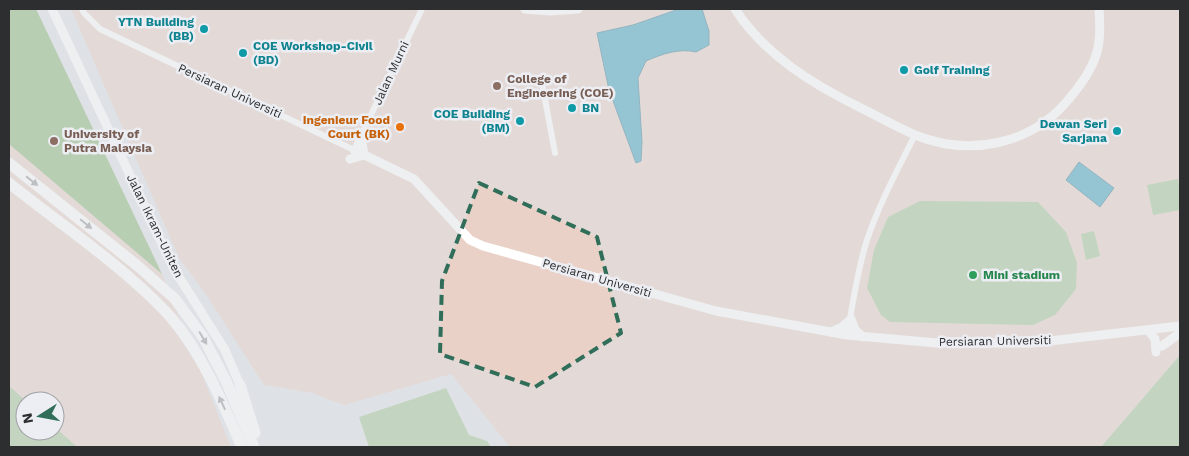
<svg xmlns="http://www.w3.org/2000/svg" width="1189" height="456" font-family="'Work Sans',sans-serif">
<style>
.education{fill:#e9d1c7;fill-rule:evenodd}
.green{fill:#a2c592}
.forest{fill:#8ab575}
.water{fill:#3da0bd;stroke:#387e93}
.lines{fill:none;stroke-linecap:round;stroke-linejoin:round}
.street{stroke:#fff;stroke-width:6}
.secondary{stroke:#fff;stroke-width:9}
.highway{stroke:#fff;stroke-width:11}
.oneway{fill:#969698}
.marked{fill:none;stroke:#316e5a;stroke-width:4;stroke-dasharray:10 6;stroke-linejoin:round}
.culture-dot{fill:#0f9aa8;stroke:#eceef3;stroke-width:2}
.education-dot{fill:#8d6e63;stroke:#eceef3;stroke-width:2}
.food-dot{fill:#e8710a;stroke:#eceef3;stroke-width:2}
.leisure-dot{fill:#2e9e5b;stroke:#eceef3;stroke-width:2}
.labels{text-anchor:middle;stroke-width:5;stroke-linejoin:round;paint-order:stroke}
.culture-label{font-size:12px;font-weight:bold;fill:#0d838f;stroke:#eceef3;text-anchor:end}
.street-label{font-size:12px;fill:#2d2e30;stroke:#eceef3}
.education-label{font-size:12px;font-weight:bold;fill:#785e54;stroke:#eceef3;text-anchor:start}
.food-label{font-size:12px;font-weight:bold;fill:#c56008;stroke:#eceef3;text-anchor:end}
.leisure-label{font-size:12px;font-weight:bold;fill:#27864d;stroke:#eceef3;text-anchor:start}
</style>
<rect width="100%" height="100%" fill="#dee1e6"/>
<g class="education">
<path d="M9,9H36L162,274L231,447H9ZM25,401H55V431H25Z"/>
<path d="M71,9H1180V355L1101,447H510L451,374L344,405L312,393L264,385L205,293L179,258Z"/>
</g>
<g class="green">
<path d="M1178,179L1180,190V210L1153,215L1147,185Z"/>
<path d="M920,201L1038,202L1066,232L1077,263L1076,289L1055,315L1033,325L890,322L881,315L867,288L874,250L888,217Z"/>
<path d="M1094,231L1100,256L1086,260L1081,234Z"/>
<path d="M1180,355V447H1101Z"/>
<path d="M9,386L26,401L25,431H55V427L77,447H9Z"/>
<path d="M446,388L469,435L487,441L491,447H369L359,417Z"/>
</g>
<path class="forest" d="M9,9H36L162,274L9,144Z"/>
<g class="water">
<path d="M679,9H702L709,31V45L696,52C679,48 662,54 646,61L638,78L642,142L641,161L636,163L609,90L597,33L633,25Z"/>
<path d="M1079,162L1114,188L1100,207L1066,180Z"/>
</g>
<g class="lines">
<g class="street">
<path d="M82,9L84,13L100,29L354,150L422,9"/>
<path d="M542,83L555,153"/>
<path d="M847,335C853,304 857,271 867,240C879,204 898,169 915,135"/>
</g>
<g class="secondary">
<path d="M52,9L174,269L225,350L240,385"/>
<path d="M525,9L550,11L578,9"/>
<path d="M735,9C765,55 812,84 861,108C879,117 897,127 915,135C970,157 1031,145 1069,99C1079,87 1090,72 1095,58C1101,43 1100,24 1099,9"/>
<path d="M361,137L364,155"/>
<path d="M354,150L414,179L470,240L483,246L716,311L847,335L937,343H1032L1180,326"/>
<path d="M350,159L364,155"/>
<path d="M1148,330L1155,339L1156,352"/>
<path d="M831,332L842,327L851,319L855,330L863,337"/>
<path d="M1162,346L1180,333"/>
</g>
<g class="highway">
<path d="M9,163L139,267L175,299L203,337L226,381L254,447"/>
<path d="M9,183C49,215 91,244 129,277C145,291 160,304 173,320C204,357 223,404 242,447"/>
<path d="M240,385L255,433"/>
</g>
</g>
<defs><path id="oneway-solid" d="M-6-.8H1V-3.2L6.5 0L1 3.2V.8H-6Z" transform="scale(1.25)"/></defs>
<g class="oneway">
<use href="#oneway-solid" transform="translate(32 181) rotate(38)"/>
<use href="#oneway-solid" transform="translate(86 224) rotate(39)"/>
<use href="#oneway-solid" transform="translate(203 338) rotate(59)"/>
<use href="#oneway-solid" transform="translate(222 403) rotate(-115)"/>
</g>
<path d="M0 0H1189V456H0ZM479,183L597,237L621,333L535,387L440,354L442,281Z" fill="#dee1e6" fill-opacity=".55" fill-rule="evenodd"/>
<path class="marked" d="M479,183L597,237L621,333L535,387L440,354L442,281Z"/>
<g class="culture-dot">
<circle cx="204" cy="29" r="5"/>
<circle cx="243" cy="53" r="5"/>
<circle cx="904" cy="70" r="5"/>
<circle cx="572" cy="108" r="5"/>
<circle cx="520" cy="121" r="5"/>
<circle cx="1117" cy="131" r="5"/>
</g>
<g class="education-dot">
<circle cx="497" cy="86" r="5"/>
<circle cx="54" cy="141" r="5"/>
</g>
<circle class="food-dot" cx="400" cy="127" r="5"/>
<circle class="leisure-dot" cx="973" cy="275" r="5"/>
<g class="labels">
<g class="culture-label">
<text x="194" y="26">YTN Building<tspan x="194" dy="14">(BB)</tspan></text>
<text x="253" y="50" text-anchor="start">COE Workshop-Civil<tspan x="253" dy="14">(BD)</tspan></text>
<text x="914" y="74" text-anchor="start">Golf Training</text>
<text x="582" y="112" text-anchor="start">BN</text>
<text x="510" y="118">COE Building<tspan x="510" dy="14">(BM)</tspan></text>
<text x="1107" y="128">Dewan Seri<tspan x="1107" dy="14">Sarjana</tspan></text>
</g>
<g class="street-label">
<text transform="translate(391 73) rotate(-65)" y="4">Jalan Murni</text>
<text transform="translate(230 91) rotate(25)" y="4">Persiaran Universiti</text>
<text transform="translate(155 226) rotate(64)" y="4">Jalan Ikram-Uniten</text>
<text transform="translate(597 278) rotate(16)" y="4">Persiaran Universiti</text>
<text transform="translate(995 341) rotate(-1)" y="4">Persiaran Universiti</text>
</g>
<g class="education-label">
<text x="507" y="83">College of<tspan x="507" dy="14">Engineering (COE)</tspan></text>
<text x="64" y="138">University of<tspan x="64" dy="14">Putra Malaysia</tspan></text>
</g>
<g class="food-label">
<text x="390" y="124">Ingenieur Food<tspan x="390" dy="14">Court (BK)</tspan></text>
</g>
<g class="leisure-label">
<text x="983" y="279">Mini stadium</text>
</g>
</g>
<rect width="1189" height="456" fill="none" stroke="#2d2e30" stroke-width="20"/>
<g transform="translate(40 416) rotate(259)"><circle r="24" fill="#eceef3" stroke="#a0a1a5"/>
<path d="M0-4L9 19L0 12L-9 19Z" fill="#316e5a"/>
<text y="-8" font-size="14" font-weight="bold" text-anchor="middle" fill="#2d2e30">N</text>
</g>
</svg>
